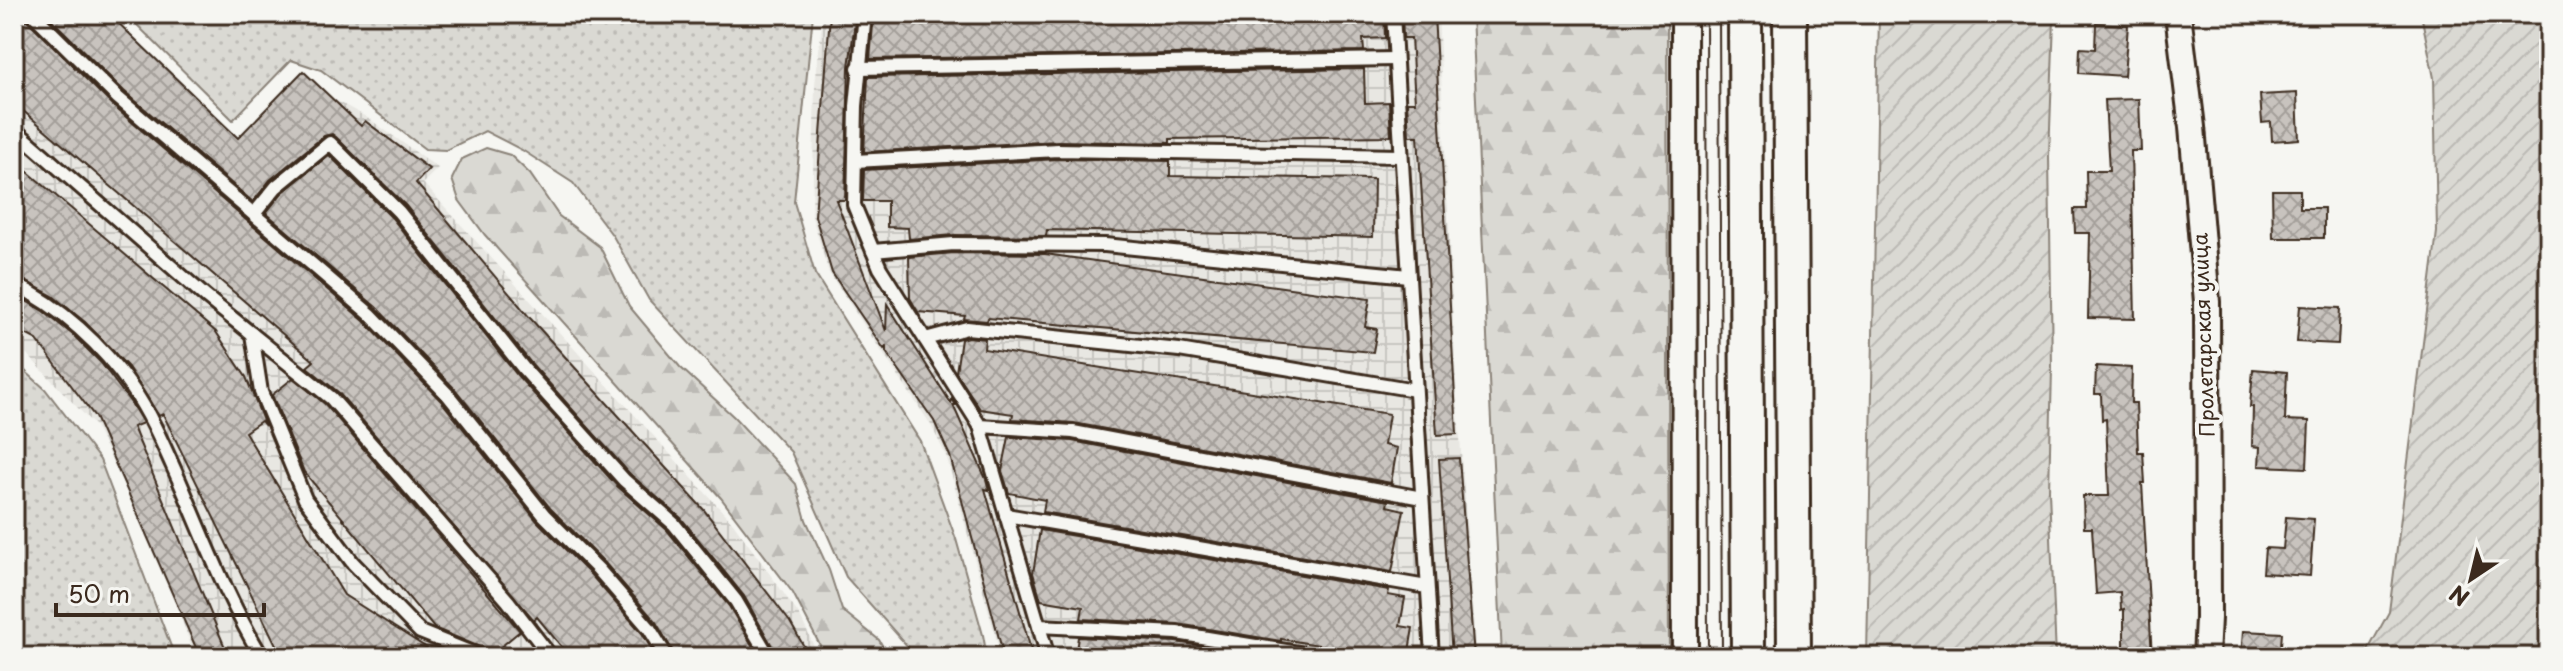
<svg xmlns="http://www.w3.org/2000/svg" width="2563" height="671" font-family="'Playpen Sans',sans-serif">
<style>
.industrial{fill:url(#industrial-grid)}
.grass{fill:url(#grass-dots);stroke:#8a8278;stroke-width:2}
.forest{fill:url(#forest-firs);stroke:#8a8278;stroke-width:2}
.garden{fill:url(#garden-furrows);stroke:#8a8278;stroke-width:2}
.building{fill:url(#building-cross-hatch);stroke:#3b2a1e;stroke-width:2}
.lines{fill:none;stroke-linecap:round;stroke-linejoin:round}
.lane-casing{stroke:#3b2a1e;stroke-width:18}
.street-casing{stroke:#3b2a1e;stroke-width:30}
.secondary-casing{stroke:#3b2a1e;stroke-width:38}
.lane{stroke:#f6f6f2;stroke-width:12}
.street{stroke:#f6f6f2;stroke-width:24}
.secondary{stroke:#f6f6f2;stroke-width:32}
.tram{stroke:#3b2a1e;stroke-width:2}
.labels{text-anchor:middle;stroke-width:8;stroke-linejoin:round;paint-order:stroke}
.street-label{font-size:20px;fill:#3b2a1e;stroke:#f6f6f2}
</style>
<defs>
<pattern id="industrial-grid" width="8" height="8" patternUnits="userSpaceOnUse" patternTransform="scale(2)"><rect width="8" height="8" fill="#e8e7e2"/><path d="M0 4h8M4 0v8" fill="none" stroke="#c8c6c1"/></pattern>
<pattern id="grass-dots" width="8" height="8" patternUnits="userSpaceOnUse" patternTransform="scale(2)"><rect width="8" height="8" fill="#dad9d3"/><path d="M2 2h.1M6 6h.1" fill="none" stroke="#bcbab5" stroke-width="1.8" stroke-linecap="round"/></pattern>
<pattern id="forest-firs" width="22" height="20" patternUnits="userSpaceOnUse" patternTransform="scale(2)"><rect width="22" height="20" fill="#dad9d3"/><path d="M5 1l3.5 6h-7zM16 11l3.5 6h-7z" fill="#bcbab5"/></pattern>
<pattern id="garden-furrows" width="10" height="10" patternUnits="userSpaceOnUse" patternTransform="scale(2)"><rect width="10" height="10" fill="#dad9d3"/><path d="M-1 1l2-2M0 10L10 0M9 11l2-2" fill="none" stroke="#bcbab5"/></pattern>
<pattern id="building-cross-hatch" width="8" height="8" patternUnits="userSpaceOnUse" patternTransform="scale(2)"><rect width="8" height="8" fill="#c8c3be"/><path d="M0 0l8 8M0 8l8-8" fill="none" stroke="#a49f9a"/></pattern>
</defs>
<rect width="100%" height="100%" fill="#f6f6f2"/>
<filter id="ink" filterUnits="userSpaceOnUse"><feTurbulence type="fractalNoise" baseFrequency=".0125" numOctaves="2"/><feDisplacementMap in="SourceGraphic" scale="16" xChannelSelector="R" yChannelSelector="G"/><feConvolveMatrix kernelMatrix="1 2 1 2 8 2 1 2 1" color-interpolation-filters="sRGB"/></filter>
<g filter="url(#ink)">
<g class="industrial">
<path d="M14,14H105L240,143L301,81L368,118L438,168L423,183L733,523L800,616L819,657H195L161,561L95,426L23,350L14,344Z"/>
<path d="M823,14H1438L1456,383L1476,657H1001L947,458L931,425L829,273L812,217L815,85Z"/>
</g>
<g class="grass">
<path d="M126,14H813L794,202L815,274L920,441L956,539L983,635L987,657H917L846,577L791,452L649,300L613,236L573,183L522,150L485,131L446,150L425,149L321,70L291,60L233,120Z"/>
<path d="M14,361L45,389L100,460L175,657H14Z"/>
</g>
<g class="forest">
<path d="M1472,14H1667L1669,657H1502Z"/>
<path d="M486,148L510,155L530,174L559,216L600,247L629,306L680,367L734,417L796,484L806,520L829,570L842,610L879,640L889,657H826L793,593L721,498L485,235L459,200L452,179L462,159Z"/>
</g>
<g class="garden">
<path d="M1879,14H2050L2054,19L2049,156L2052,369L2049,491L2056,657H1867Z"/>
<path d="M2421,14H2549V657H2369L2367,652L2389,612L2437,232L2434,78Z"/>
</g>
<g class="building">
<path d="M14,14H24L27,20L112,105L364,321L441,401L537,521L591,575L642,633L656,657H570L537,617L534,620L338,392L307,367L314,361L14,103Z"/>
<path d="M46,14H109L238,138L303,71L361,126L365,121L429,169L416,183L530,318L704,510L790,622L810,657H778L744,596L681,518L630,474L531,363L406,206L336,137L332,134L324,136L270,180L253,202L124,91Z"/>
<path d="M830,14H856L849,67L845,200H836L886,331L887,304L951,403L952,399L956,405H953L986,479L989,490L985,489L1033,657H1004L950,456L934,421L886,352V347L884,349L832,273L815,216Z"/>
<path d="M874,14H1384L1385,38L1363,39L1364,51L870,59Z"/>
<path d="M1402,14H1434L1457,434L1437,435L1418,136H1409L1407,102H1415L1411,38H1403Z"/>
<path d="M2096,23L2128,25L2124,76L2079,73L2080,48L2095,49Z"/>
<path d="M1364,69L1365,103L1389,102L1391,136L1170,139V143L1058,141L864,152L868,77Z"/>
<path d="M2297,93L2299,139L2272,141L2271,122L2262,123L2260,95Z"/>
<path d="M2139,99L2141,151H2131L2135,319L2088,318L2090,233H2075L2074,209H2087L2086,171H2109L2105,100Z"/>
<path d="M329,155L392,218L517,375L617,486L667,530L729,606L759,657H676L656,622L605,563L551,509L455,389L376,307L266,213L282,193Z"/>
<path d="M1058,159L1170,161V176L1374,179L1373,237L1047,230L1046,236L954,235L909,239L908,228L887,227V201H863L864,170Z"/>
<path d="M14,160L216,332L246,377L265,426L261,421L245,432L344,595L441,657H282L163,414L159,416L128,367L85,322L53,296L14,275Z"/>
<path d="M2272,190H2300V208H2324V238H2273Z"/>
<path d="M954,253L1045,254L1370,299L1365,327L1377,329L1373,352L988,318L987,321L964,319L965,316L918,312L910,298L909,257Z"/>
<path d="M14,294L43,311L73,335L101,363L131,403L143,423L133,427L229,657H200L95,417L37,340L14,328Z"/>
<path d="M2300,306L2340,308L2338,344L2297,342Z"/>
<path d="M968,337L985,339L984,349L1389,414L1384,445L1397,448L1391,483L1074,423L1012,419L1013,414L980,409L956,372L961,339Z"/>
<path d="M2096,366L2132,368L2131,403H2136L2138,452H2143L2145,483H2142L2152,657H2124V609L2121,610L2120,592L2096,594L2092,528H2084L2083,496H2109L2106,419L2102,420L2101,394H2095Z"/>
<path d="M2253,369L2287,372L2285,420L2309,421L2307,468L2259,466L2260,447L2252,446L2253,407H2250Z"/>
<path d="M293,378L325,404L520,631L491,655L485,649L434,628L304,472L272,395Z"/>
<path d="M1009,437L1072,441L1388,501L1387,506L1404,510L1392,572L1043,512L1045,500L1009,493L1002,471Z"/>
<path d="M1459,458L1474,657H1452L1439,459Z"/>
<path d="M2286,517L2314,519L2310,576L2263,573L2265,548L2283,549Z"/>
<path d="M1040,530L1389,590L1388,595L1405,598L1400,626L1413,628L1408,657H1394L1281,639V641L1178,624L1081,619L1083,607L1041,600L1033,573Z"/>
<path d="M2243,631L2282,633L2280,657H2241Z"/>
<path d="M1078,637L1176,642L1268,657H1075Z"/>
</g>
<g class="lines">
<defs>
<g id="lane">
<path d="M33,14L118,98L370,314L448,395L544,515L598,569L649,628L667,657"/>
<path d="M865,14L856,106L854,205L880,268L980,426L1048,657"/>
<path d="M1393,14L1432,657"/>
<path d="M858,68L1395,59"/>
<path d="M14,129L206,297L331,398L508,601L551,657"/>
<path d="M855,161L1058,150L1401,156"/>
<path d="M254,214L276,187L330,143L399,212L524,369L624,480L674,524L736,601L769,657"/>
<path d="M873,251L954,244L1105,245L1408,276"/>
<path d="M14,284C60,306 103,346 132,388C151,415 165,449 179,480C205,540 228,601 262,657"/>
<path d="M252,334L261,392L305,499L353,563L420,632L482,657"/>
<path d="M925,339L967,328L1179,350L1415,390"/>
<path d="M980,426L1073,432L1422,498"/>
<path d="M1006,515L1427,587"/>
<path d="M1039,626L1177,633L1323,657"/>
</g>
<g id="street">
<path d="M1684,14L1685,657"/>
<path d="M2178,14L2192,127L2207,302L2208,618L2206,657"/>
</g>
<g id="secondary">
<path d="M1745,14L1748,657"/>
<path d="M1790,14L1794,657"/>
</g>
</defs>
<use href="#lane" class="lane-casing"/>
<use href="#street" class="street-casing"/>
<use href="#secondary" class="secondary-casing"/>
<use href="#lane" class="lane"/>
<use href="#street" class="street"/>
<use href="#secondary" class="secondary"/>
<g class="tram">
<path d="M1706,14L1708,657"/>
<path d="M1719,14L1722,657"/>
</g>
</g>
</g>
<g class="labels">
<g class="street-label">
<text transform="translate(2204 335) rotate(-92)" y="7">Пролетарская улица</text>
</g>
</g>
<rect width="2563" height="671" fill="none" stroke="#f6f6f2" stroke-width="48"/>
<rect x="24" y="24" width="2515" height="623" fill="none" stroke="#3b2a1e" stroke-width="3" filter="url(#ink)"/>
<g transform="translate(2471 579) rotate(215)" stroke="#f6f6f2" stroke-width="6" paint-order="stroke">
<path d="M0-6L14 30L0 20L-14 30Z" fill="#3b2a1e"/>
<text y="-12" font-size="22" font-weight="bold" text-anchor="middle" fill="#3b2a1e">N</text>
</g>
<path d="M56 603v12h208v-12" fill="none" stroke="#3b2a1e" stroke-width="4"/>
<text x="68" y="603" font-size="24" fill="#3b2a1e" stroke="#f6f6f2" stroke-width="6" paint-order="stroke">50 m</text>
</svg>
